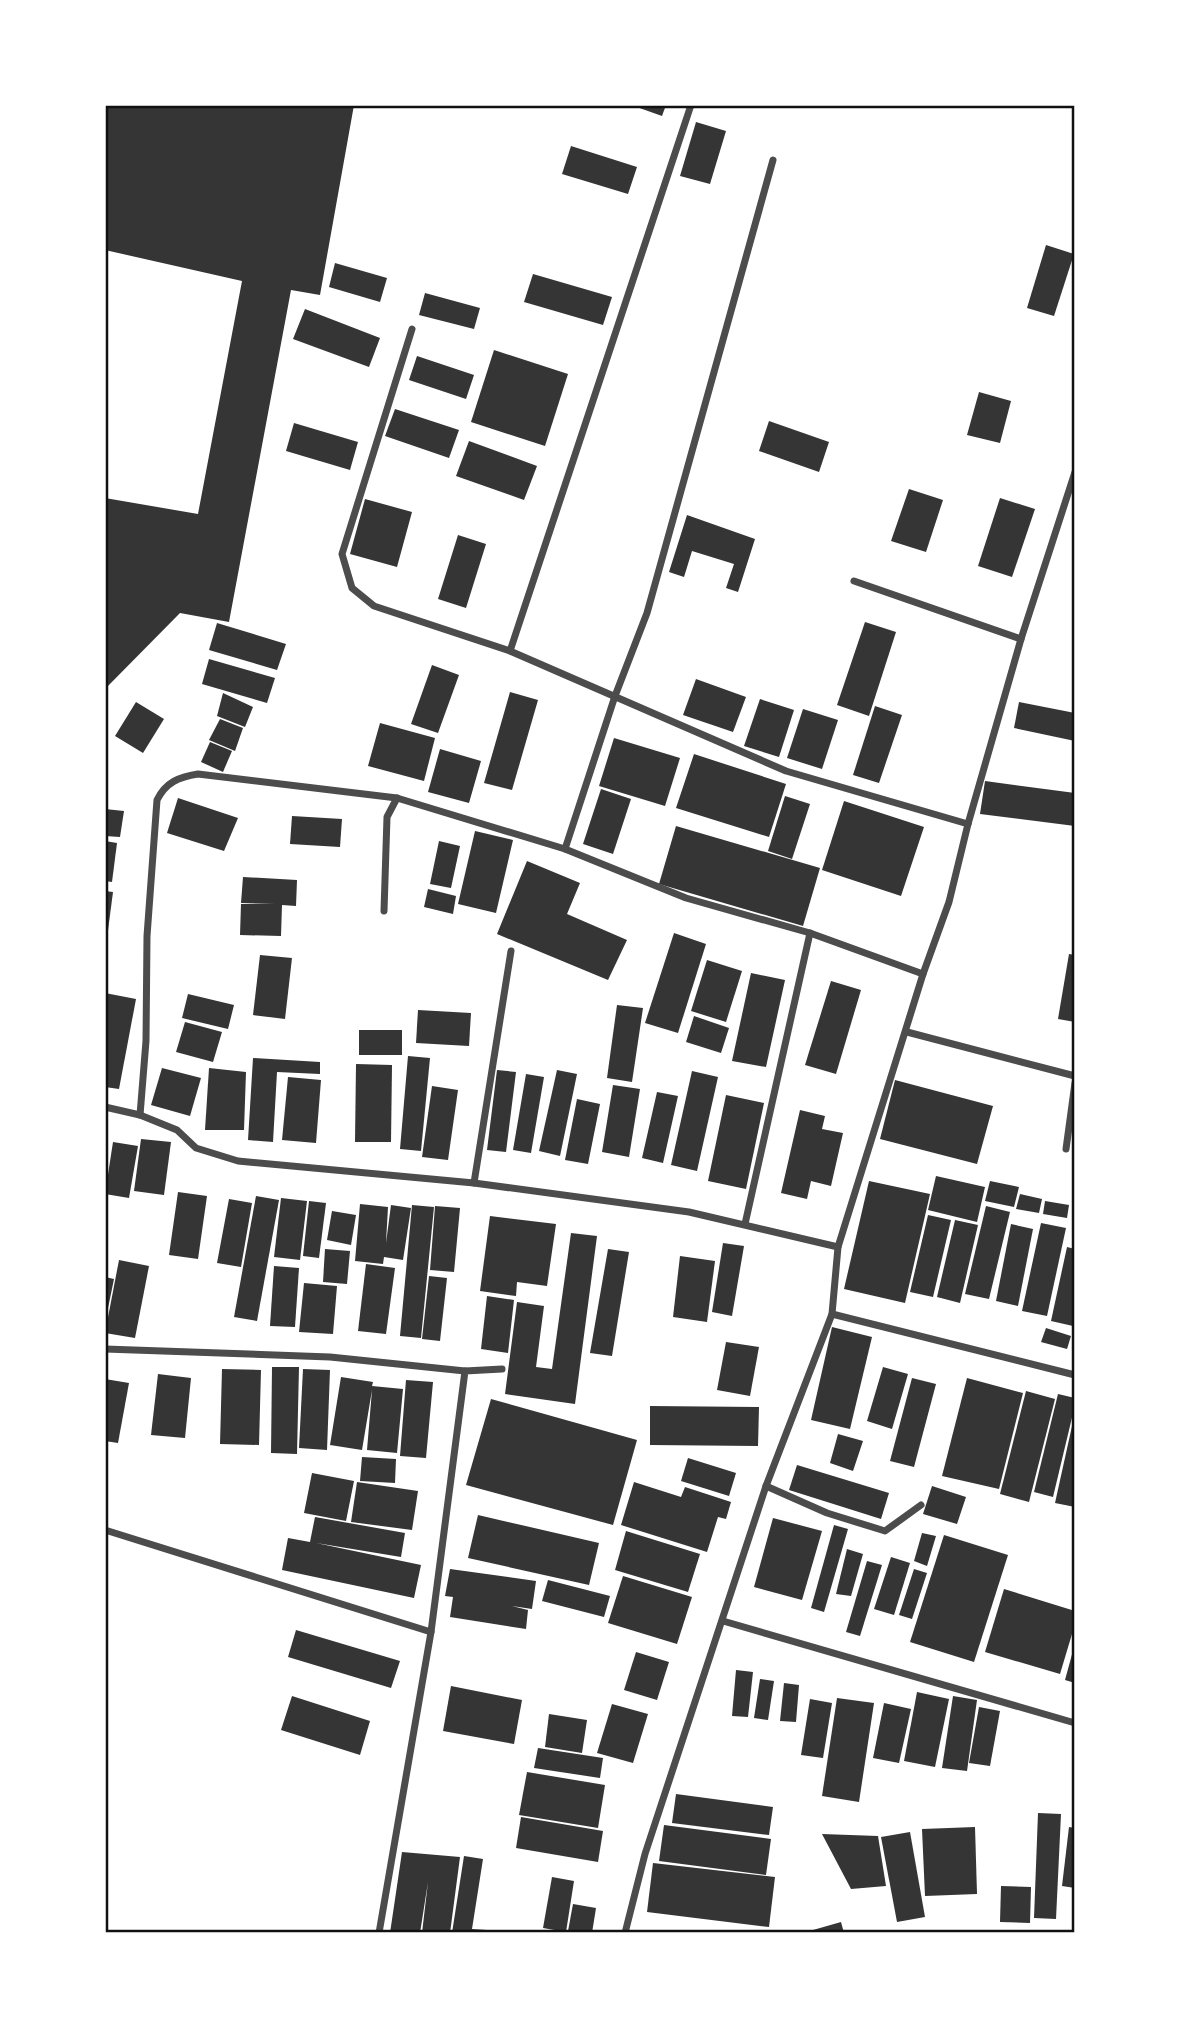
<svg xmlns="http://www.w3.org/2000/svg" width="1180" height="2038" font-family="'PT Sans',sans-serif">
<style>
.building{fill:#353535}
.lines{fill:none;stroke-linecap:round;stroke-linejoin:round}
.minor{stroke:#4c4c4c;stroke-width:7}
.neatline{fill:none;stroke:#111;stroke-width:2.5}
</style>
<rect width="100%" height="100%" fill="#fff"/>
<g class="building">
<path d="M105,105H354L320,295L291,290L229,622L180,613L105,689V498L198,514L242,281L105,250Z"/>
<path d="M631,105H666L662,116Z"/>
<path d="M696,122L726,131L710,184L680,176Z"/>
<path d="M571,146L637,167L628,194L562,174Z"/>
<path d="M1046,245L1074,254L1054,316L1027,308Z"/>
<path d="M335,263L387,278L380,302L329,287Z"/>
<path d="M533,274L612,297L603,325L524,302Z"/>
<path d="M425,293L480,308L474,329L419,315Z"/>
<path d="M305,309L380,338L369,367L293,339Z"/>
<path d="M494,350L568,374L545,446L471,422Z"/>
<path d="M417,356L474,375L466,399L409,380Z"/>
<path d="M979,392L1011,401L1000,443L967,435Z"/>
<path d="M395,409L459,430L449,458L385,436Z"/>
<path d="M769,421L829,442L819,472L759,451Z"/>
<path d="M294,423L358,442L350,470L286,451Z"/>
<path d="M469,441L537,466L524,500L456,476Z"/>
<path d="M909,489L943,500L926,552L891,541Z"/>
<path d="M1000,498L1035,509L1012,577L978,566Z"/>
<path d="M365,499L412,512L397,567L350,554Z"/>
<path d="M687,515L755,539L738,592L726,588L734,564L692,551L684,577L669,572Z"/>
<path d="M458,535L486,544L466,608L438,599Z"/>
<path d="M865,622L896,632L869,716L837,705Z"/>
<path d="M217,623L286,644L277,670L209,650Z"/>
<path d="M209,659L275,678L267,703L202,684Z"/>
<path d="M432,665L459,675L438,733L411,724Z"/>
<path d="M696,679L746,697L733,732L683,715Z"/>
<path d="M510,692L538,700L512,790L484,783Z"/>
<path d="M223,693L253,707L245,727L217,716Z"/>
<path d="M760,699L794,710L779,757L744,746Z"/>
<path d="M136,702L164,719L143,753L115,736Z"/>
<path d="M1019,702L1075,713V741L1014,728Z"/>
<path d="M875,706L902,715L879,783L853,775Z"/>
<path d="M803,709L838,720L822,769L787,758Z"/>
<path d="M220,719L243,728L235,751L209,740Z"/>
<path d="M380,723L435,738L424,781L368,766Z"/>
<path d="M614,738L680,758L665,806L599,786Z"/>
<path d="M210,742L232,751L223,772L201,762Z"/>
<path d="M440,749L481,761L469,803L428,792Z"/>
<path d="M694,754L786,784L769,837L676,808Z"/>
<path d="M985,781L1075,793V826L980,814Z"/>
<path d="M601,789L631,799L613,854L583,844Z"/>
<path d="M785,796L810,804L792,859L768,851Z"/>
<path d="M178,798L238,818L224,851L167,833Z"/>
<path d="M844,801L924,827L901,896L822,870Z"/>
<path d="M105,809L124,811L120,837L105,836Z"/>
<path d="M292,816L342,819L340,847L290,844Z"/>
<path d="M676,826L820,868L803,926L659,884Z"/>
<path d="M475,831L513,840L496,913L458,904Z"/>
<path d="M105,841L117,843L112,882L105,881Z"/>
<path d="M439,841L460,846L451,888L430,884Z"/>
<path d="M527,861L580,883L567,914L627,940L608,980L497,934Z"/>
<path d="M243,877L297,880L296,906L282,905L281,936L240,935L241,904H275L241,903Z"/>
<path d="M428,889L456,896L453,914L424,907Z"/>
<path d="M105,891L113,892L107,938H105Z"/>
<path d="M674,933L706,944L678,1033L645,1023Z"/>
<path d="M1069,954L1075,955V1022L1058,1019Z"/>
<path d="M260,955L292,958L285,1019L253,1015Z"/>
<path d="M707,960L742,971L726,1022L691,1011Z"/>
<path d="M751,973L785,980L766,1067L732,1061Z"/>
<path d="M831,981L861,990L836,1074L805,1065Z"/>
<path d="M105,993L136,999L119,1089L105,1087Z"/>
<path d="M188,994L234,1005L228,1029L182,1018Z"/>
<path d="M617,1005L643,1008L632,1082L607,1078Z"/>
<path d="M418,1010L471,1013L469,1046L416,1043Z"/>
<path d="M694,1016L729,1028L721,1053L686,1042Z"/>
<path d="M185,1022L222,1032L213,1062L176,1052Z"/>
<rect x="359" y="1030" width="43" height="25"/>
<path d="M408,1056L430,1058L421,1151L400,1149Z"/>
<path d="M253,1058L320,1062V1074L277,1072L273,1142L248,1140Z"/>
<path d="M356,1064L392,1065L391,1142H355Z"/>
<path d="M162,1068L201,1078L190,1116L151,1105Z"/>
<path d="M209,1068L246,1072L244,1130H205Z"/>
<path d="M497,1070L516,1072L506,1152L487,1150Z"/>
<path d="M557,1070L577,1074L560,1156L539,1151Z"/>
<path d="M692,1071L718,1077L697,1171L671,1165Z"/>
<path d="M526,1074L544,1077L531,1153L513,1150Z"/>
<path d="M288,1077L321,1080L316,1143L282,1140Z"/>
<path d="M895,1080L993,1106L977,1164L880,1139Z"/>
<path d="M613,1085L640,1089L629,1157L602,1152Z"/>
<path d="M432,1086L458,1090L448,1160L422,1157Z"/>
<path d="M657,1092L678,1096L663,1163L642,1158Z"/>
<path d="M726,1095L764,1103L746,1189L708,1181Z"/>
<path d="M577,1099L600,1104L588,1164L565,1160Z"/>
<path d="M800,1110L825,1116L822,1129L843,1133L831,1186L811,1181L807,1199L781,1193Z"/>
<path d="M141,1139L171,1142L164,1195L134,1191Z"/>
<path d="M113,1142L138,1146L129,1198L105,1194Z"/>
<path d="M936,1176L985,1187L977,1222L928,1210Z"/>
<path d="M869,1181L930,1194L905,1303L844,1289Z"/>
<path d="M990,1181L1019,1187L1014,1207L985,1201Z"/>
<path d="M178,1192L207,1196L198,1259L169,1255Z"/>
<path d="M1020,1194L1042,1199L1039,1213L1016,1209Z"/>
<path d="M256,1196L279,1200L257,1321L234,1317Z"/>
<path d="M281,1198L307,1201L300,1260L274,1257Z"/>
<path d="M229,1199L252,1203L241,1267L217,1263Z"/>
<path d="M309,1201L326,1203L319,1258L303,1256Z"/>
<path d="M1045,1201L1069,1205L1067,1218L1043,1214Z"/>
<path d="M360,1204L388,1207L386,1243L391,1205L411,1208L403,1260L384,1257L383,1264L355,1261Z"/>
<path d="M412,1205L434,1207L421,1338L400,1336Z"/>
<path d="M435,1206L460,1208L454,1272L430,1270Z"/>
<path d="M986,1206L1010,1212L989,1299L965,1294Z"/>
<path d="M332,1211L356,1215L351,1245L327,1240Z"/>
<path d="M928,1215L951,1220L933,1297L910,1292Z"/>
<path d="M490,1216L556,1224L547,1286L517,1282L516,1296L480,1291Z"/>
<path d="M955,1220L978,1225L960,1303L937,1297Z"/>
<path d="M1041,1223L1066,1228L1047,1316L1022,1311Z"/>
<path d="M1011,1224L1033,1229L1018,1306L996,1301Z"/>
<path d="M571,1233L597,1236L575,1404L505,1394L517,1302L544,1306L536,1367L552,1369Z"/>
<path d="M723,1243L744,1246L732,1316L712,1312Z"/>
<path d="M1067,1247L1075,1249L1073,1326L1051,1321Z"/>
<path d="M325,1249L350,1251L347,1284L323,1282Z"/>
<path d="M608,1249L629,1252L612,1356L590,1353Z"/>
<path d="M680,1256L715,1261L707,1322L673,1317Z"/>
<path d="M119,1260L149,1266L135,1338L105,1333Z"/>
<path d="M366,1264L395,1268L386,1334L358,1331Z"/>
<path d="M274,1266L299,1268L295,1327L270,1326Z"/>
<path d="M429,1276L447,1278L440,1341L422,1339Z"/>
<path d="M105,1277L114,1279L106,1318H105Z"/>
<path d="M304,1283L337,1286L333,1334L299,1332Z"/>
<path d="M487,1296L514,1300L508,1353L481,1349Z"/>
<path d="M832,1327L872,1337L850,1429L811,1420Z"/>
<path d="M1046,1328L1071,1336L1067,1349L1041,1342Z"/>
<path d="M726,1342L759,1347L750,1396L717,1390Z"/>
<path d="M272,1367H299L297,1454L271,1453Z"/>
<path d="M883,1367L908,1374L892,1429L867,1421Z"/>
<path d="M222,1369L261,1370L259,1445L220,1444Z"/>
<path d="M303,1369L330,1370L327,1450L299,1448Z"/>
<path d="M158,1374L191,1378L185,1438L151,1435Z"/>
<path d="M341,1377L373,1382L372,1386L403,1389L397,1453L367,1450L372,1390L362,1450L330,1445Z"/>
<path d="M912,1378L936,1384L914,1467L890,1461Z"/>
<path d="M967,1378L1023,1393L999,1489L942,1476Z"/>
<path d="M105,1379L129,1383L118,1443L105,1441Z"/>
<path d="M406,1380L433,1382L426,1458L400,1456Z"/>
<path d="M1026,1391L1055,1399L1029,1502L1000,1494Z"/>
<path d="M1058,1394L1075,1398V1405L1053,1497L1034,1492Z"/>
<path d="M491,1399L637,1440L613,1525L466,1485Z"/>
<path d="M650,1406L759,1407L758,1446L650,1445Z"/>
<path d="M1074,1417H1075V1507L1055,1503Z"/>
<path d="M838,1434L863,1441L853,1471L830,1463Z"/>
<path d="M362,1457L396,1459L395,1483L360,1481Z"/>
<path d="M688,1458L736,1473L729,1496L681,1481Z"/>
<path d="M797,1465L889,1493L881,1519L789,1490Z"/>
<path d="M312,1473L354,1481L346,1521L304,1513Z"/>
<path d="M357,1482L418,1491L412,1530L351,1522Z"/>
<path d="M634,1482L681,1497L685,1487L731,1502L726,1519L718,1517L707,1552L621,1525Z"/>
<path d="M932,1486L966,1497L957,1524L923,1514Z"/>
<path d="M478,1515L599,1543L589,1585L468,1558Z"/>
<path d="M315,1517L405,1533L401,1557L316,1543L421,1565L414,1598L282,1570L288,1538L310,1542Z"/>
<path d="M773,1518L822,1531L802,1600L754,1587Z"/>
<path d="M834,1525L848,1529L824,1612L811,1608Z"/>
<path d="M626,1531L700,1554L688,1592L615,1570Z"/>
<path d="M922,1533L936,1536L927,1566L914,1561Z"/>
<path d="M944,1535L1008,1555L974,1662L910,1642Z"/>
<path d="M847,1549L863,1554L851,1596L836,1594Z"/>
<path d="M891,1557L910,1563L894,1615L874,1609Z"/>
<path d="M867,1561L882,1565L860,1636L846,1632Z"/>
<path d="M450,1569L536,1581L532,1609L512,1606L528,1610L526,1629L450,1617L453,1597L445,1596Z"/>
<path d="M914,1569L927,1573L912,1619L899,1615Z"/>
<path d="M623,1576L692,1597L677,1644L608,1623Z"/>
<path d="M548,1580L610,1596L604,1617L542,1601Z"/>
<path d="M1004,1589L1075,1611V1624L1060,1674L985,1652Z"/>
<path d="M296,1630L400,1661L391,1688L288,1657Z"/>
<path d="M1074,1647H1075V1683L1065,1680Z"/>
<path d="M636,1652L669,1662L657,1700L624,1690Z"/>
<path d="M736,1670L753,1672L748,1717L732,1716Z"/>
<path d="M760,1679L774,1681L768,1720L754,1718Z"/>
<path d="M784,1683L799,1685L796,1722L780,1721Z"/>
<path d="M451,1686L522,1700L514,1744L443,1731Z"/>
<path d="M917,1692L949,1699L935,1767L904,1761Z"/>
<path d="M292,1696L370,1721L360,1755L281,1730Z"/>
<path d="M953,1696L977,1700L967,1771L942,1768Z"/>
<path d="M837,1698L874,1703L859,1802L822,1796Z"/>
<path d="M810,1699L832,1703L823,1758L801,1755Z"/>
<path d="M884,1703L911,1709L899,1763L873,1758Z"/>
<path d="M612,1704L648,1714L633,1763L597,1753Z"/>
<path d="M979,1707L1000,1711L990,1766L969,1763Z"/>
<path d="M549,1714L587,1720L582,1753L545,1747Z"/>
<path d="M538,1748L603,1758L600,1778L534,1768Z"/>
<path d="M527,1772L605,1785L598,1828L519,1815Z"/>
<path d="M676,1794L773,1807L769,1835L672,1823Z"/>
<path d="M1038,1813L1061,1814L1056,1919L1034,1918Z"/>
<path d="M521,1817L603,1831L598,1862L516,1848Z"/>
<path d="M664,1825L771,1839L766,1875L659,1861Z"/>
<path d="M975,1827L977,1894L925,1896L922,1829Z"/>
<path d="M1069,1827L1075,1828V1888L1062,1886Z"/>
<path d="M910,1832L925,1917L897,1922L881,1837Z"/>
<path d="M822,1834L878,1836L886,1886L851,1889Z"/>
<path d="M402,1852L460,1857L450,1933H422L428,1882L420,1933H390Z"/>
<path d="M464,1856L483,1859L472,1929L502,1931V1933H452Z"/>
<path d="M653,1863L775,1877L769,1927L647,1912Z"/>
<path d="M552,1877L574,1881L566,1932L543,1928Z"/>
<path d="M1001,1886L1031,1887L1030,1923L1000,1922Z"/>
<path d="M573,1904L596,1908L592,1933L568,1931Z"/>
<path d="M841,1922L844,1933H806V1932Z"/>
</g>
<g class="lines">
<g class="minor">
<path d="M773,160L647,613L615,696L565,849L686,898L810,933L923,974"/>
<path d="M412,329L342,554L352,588L374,606L510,651L786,771L968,824"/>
<path d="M854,581L1021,639"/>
<path d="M510,651L691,105"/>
<path d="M384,911L387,817L397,798L565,849"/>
<path d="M907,1032L1075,1076"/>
<path d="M105,1107L140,1115L177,1130L196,1148L238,1161L474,1183L689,1212L838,1247"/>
<path d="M140,1115L146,1041L147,936L157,800C166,782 179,777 198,774L397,798"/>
<path d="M1066,1149L1075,1083"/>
<path d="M474,1183L511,951"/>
<path d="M745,1224L810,933"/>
<path d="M832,1314L1075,1375"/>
<path d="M105,1349L330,1357L465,1371"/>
<path d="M766,1486L827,1513L885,1531L921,1505"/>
<path d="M105,1530L431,1632"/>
<path d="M723,1621L1075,1723"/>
<path d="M379,1933L431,1632L465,1371L502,1369"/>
<path d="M625,1933L645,1854L766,1486L832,1314L838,1247L923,974L949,902L968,824L1021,639L1075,472"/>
</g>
</g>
<rect width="1180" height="2038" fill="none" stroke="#ffffff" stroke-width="214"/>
<rect x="107" y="107" width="966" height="1824" class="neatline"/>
</svg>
